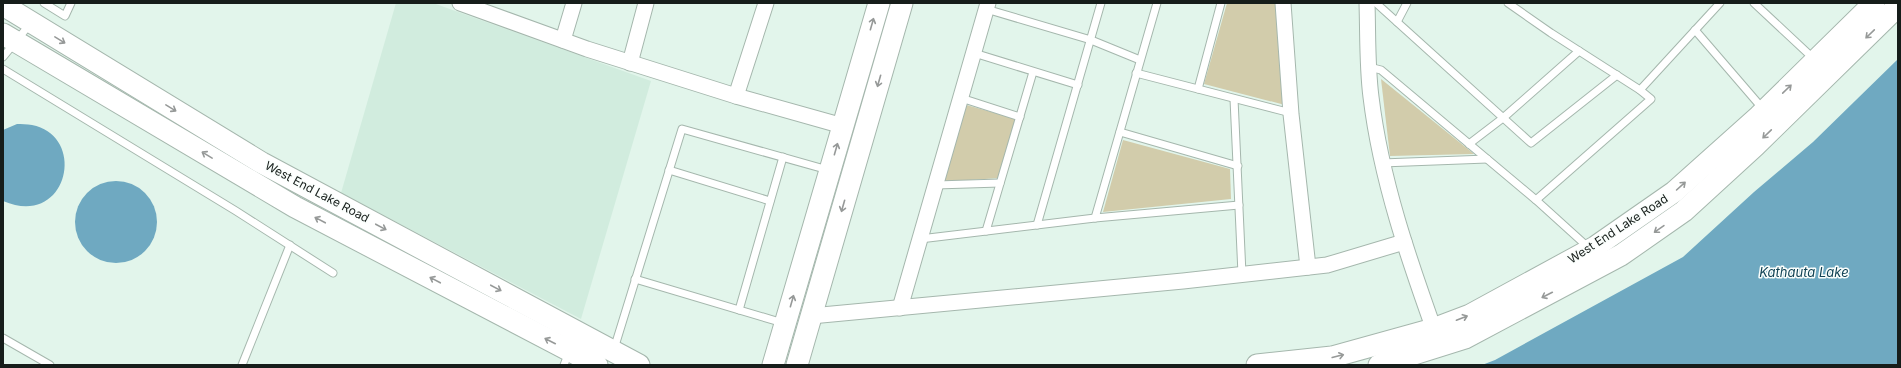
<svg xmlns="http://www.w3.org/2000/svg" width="1901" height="368" font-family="Inter,sans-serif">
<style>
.built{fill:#d1ecde}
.green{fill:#d2ccab}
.water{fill:#6fa9c1}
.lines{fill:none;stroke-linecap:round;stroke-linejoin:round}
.lane-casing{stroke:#a5b7ad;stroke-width:9}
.street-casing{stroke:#a5b7ad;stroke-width:17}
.secondary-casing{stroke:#a5b7ad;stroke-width:23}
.lane{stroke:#fff;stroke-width:7}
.street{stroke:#fff;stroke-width:15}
.secondary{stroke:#fff;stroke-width:21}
.oneway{stroke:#969998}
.labels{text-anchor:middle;stroke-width:3;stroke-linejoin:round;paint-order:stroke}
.street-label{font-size:12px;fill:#161d1a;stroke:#fafefc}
.water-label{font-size:13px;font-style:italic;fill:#114355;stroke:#fafefc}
</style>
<rect width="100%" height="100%" fill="#e2f5eb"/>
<path class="built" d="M396,3H433L651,81L581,319L341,193Z"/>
<g class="green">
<path d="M1227,3H1278L1285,105L1204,84Z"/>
<path d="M1381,79L1474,154L1390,156Z"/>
<path d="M963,104L1016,119L999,178L942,182Z"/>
<path d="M1123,140L1230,169L1231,199L1103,212Z"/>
</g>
<g class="water">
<path d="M1898,59V365H1482L1495,360L1683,257L1754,192L1813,142Z"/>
<path d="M17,124C21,124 27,124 32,125C88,136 68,229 3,201V130Z"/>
<circle cx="116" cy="222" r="41"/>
</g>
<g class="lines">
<defs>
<g id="lane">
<path d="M44,3L65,16L71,3"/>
<path d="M1376,3L1531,143L1617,75"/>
<path d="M1508,3L1551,33L1640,90"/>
<path d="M1754,3L1814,59"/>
<path d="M986,9L1091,40L1140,60"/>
<path d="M1397,22L1407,3"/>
<path d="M1695,30L1763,109"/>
<path d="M974,53L1078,85"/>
<path d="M3,57L30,24"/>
<path d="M1369,67L1381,70L1536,200L1589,248"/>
<path d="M3,69L236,211L333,273"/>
<path d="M1136,73L1291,113"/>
<path d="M1198,89L1221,3"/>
<path d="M961,98L1020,117"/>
<path d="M1234,99L1242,274"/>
<path d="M1120,132L1238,166"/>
<path d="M1469,144L1503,118L1579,51"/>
<path d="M1382,163L1487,159"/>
<path d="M669,170L770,201"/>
<path d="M936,185L1000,183"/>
<path d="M1536,200L1651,99L1640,90L1720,3"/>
<path d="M1095,218L1157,3"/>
<path d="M1037,225L1101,3"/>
<path d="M986,231L1033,72"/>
<path d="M920,239L1095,218L1239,205"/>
<path d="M635,279L783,323"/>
<path d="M739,310L783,157"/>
<path d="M3,338L50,365"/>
<path d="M614,349L682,129L828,170"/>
<path d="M242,365L290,245"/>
<path d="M564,365L569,352"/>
</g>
<g id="street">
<path d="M460,3L587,49L736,96L843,126"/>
<path d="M1283,3L1291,114L1308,267"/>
<path d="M1367,3C1368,34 1367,66 1371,97C1381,180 1409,260 1437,338"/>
<path d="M563,40L574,3"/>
<path d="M630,63L646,3"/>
<path d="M736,96L766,3"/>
<path d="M900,308L988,3"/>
<path d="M811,316L1183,281L1327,265L1404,242"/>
</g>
<g id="secondary">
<path d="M3,5L262,163L639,365"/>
<path d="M3,34L295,207L597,365"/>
<path d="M773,365L879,3"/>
<path d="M797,365L902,3"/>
<path d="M1257,365L1332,357L1433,329L1470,315L1595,247L1674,192L1759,116L1874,3"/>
<path d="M1379,365L1465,338L1621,255L1684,211L1755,146L1898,6"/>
</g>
</defs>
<use href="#lane" class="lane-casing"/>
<use href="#street" class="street-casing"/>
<use href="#secondary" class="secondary-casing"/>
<use href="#lane" class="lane"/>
<use href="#street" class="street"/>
<use href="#secondary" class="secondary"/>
</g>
<defs><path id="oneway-shaft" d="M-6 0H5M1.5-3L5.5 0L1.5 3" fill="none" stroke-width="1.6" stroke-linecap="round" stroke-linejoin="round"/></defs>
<g class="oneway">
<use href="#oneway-shaft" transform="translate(872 24) rotate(-74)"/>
<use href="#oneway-shaft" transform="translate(1870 34) rotate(136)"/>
<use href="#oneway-shaft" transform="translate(60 40) rotate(31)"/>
<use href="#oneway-shaft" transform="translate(879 81) rotate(106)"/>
<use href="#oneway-shaft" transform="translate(1787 89) rotate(-44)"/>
<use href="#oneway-shaft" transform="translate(171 108) rotate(31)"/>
<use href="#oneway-shaft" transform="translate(1767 134) rotate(136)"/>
<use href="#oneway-shaft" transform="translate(836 149) rotate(-74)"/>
<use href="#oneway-shaft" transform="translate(207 155) rotate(-149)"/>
<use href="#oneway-shaft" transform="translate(1681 186) rotate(-42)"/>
<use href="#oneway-shaft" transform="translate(843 206) rotate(106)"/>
<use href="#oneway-shaft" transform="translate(320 220) rotate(-152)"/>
<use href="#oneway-shaft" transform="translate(381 227) rotate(28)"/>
<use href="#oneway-shaft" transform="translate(1659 229) rotate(145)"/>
<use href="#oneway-shaft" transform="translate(435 280) rotate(-152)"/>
<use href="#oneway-shaft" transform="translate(496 288) rotate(28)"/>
<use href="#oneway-shaft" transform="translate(1547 295) rotate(153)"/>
<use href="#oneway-shaft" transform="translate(792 301) rotate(-74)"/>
<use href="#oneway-shaft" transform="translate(1462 318) rotate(-21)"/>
<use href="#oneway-shaft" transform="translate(550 341) rotate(-153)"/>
<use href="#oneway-shaft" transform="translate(1338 356) rotate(-14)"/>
</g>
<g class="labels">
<g class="street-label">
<text transform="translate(317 192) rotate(28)" y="4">West End Lake Road</text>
<text transform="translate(1618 229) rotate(-33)" y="4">West End Lake Road</text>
</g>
<g class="water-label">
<text x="1804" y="277">Kathauta Lake</text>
</g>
</g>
<rect width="1901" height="368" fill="none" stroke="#161d1a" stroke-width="8"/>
</svg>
